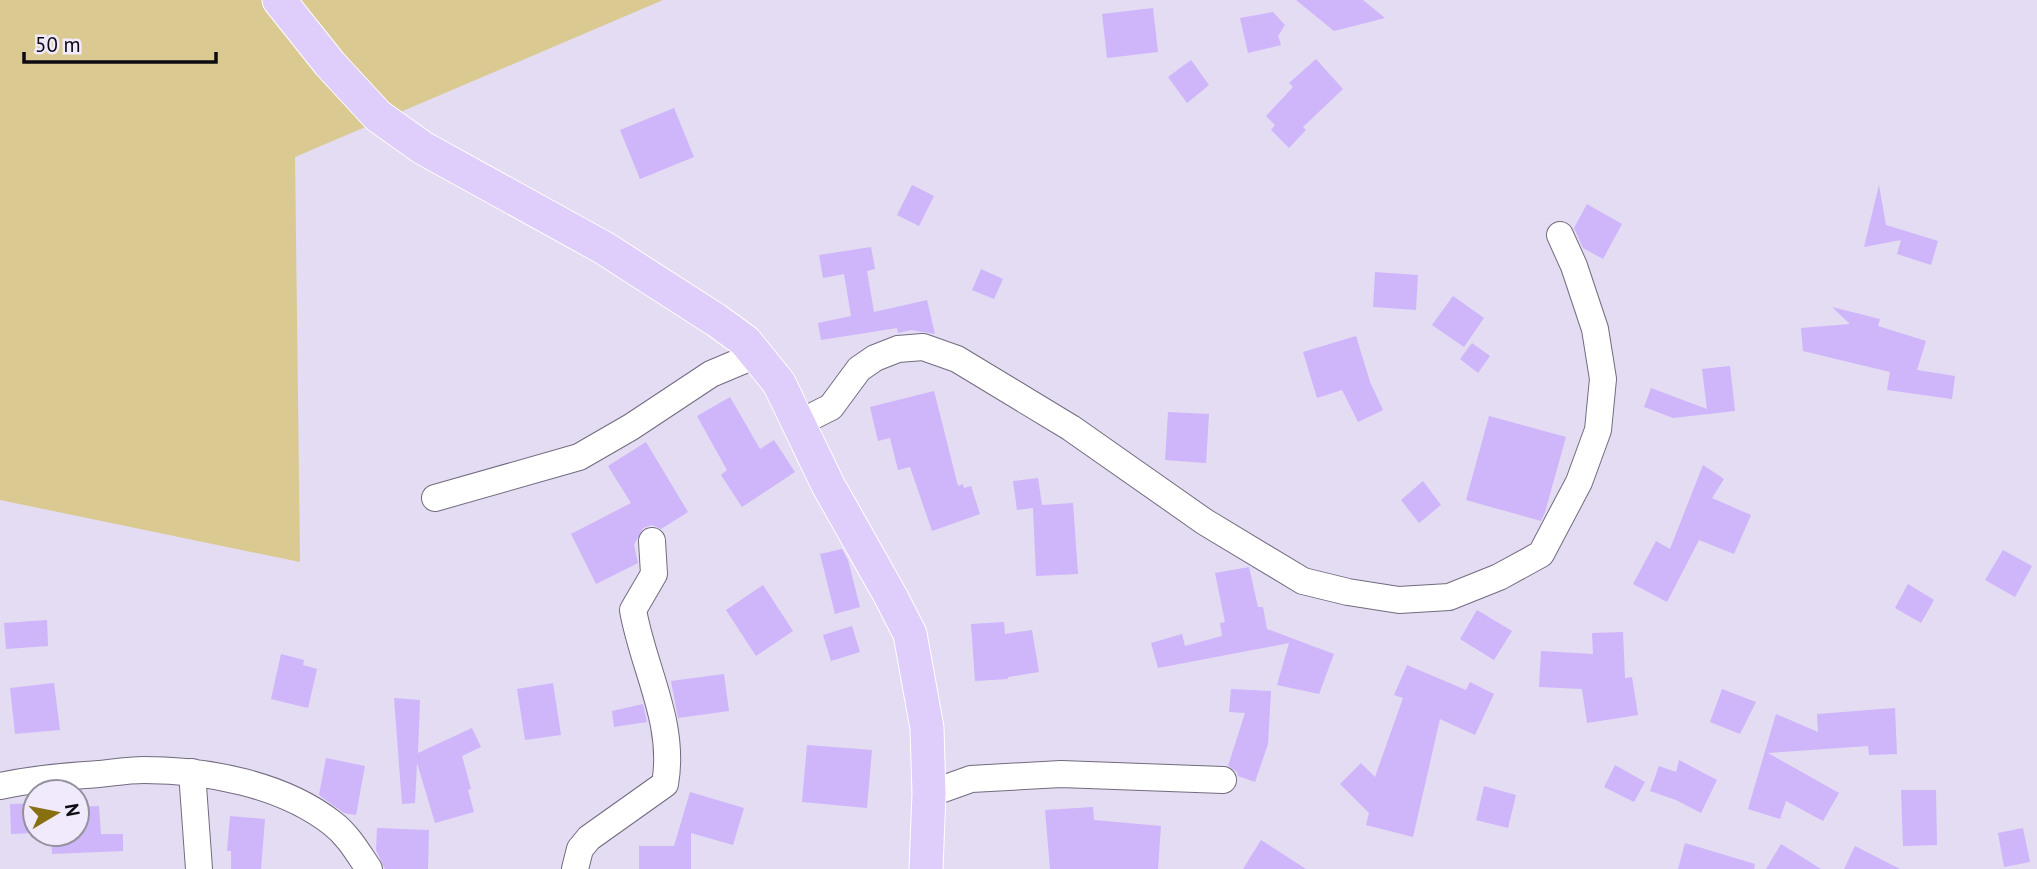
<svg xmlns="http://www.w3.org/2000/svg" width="2037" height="869" font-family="'PT Sans',sans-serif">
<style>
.green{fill:#dac991}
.building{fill:#cfb5fa}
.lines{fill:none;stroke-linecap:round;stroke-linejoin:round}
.minor-casing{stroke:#726b7f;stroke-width:28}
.major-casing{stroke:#fff;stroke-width:35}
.minor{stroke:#fff;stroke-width:26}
.major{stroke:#dfcefb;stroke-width:33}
</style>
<rect width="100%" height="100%" fill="#e3dcf3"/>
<path class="green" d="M0,0H663L295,157L300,562L0,500Z"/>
<g class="building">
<path d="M1296,0H1363L1385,18L1334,31Z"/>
<path d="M1153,8L1158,52L1107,58L1102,14Z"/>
<path d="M1273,12L1285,25L1278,36L1281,45L1248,53L1240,18Z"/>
<path d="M1316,59L1343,89L1303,127L1306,130L1289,148L1271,130L1275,125L1266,116L1293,87L1289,83Z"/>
<path d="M1191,60L1209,85L1187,103L1168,77Z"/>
<path d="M674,108L694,157L640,179L620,130Z"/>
<path d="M912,185L934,196L919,226L897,215Z"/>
<path d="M1879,185L1886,225L1938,241L1931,265L1897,254L1901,240L1864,247Z"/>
<path d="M1587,204L1622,224L1603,259L1583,248L1574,228Z"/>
<path d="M871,247L875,269L867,271L874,312L927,300L935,334L911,330L898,333L897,328L821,340L818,323L851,316L844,274L823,278L819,255Z"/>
<path d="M981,269L1003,279L994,299L972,290Z"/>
<path d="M1375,272L1418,275L1416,310L1373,307Z"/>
<path d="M1453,296L1484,318L1464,347L1432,325Z"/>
<path d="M1832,307L1880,319L1878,326L1926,341L1917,370L1955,376L1952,399L1887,390L1890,372L1803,351L1801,328L1850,324Z"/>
<path d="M1356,336L1370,382L1383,410L1358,422L1342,390L1317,398L1303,352Z"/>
<path d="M1472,343L1490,356L1478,373L1460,359Z"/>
<path d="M1730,366L1735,411L1673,418L1644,407L1651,388L1707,409L1702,369Z"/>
<path d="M934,391L958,486L963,484L964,488L971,486L980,514L932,531L910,467L898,470L890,438L878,441L870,407Z"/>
<path d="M730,397L760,449L774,440L795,472L742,507L721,475L727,470L697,416Z"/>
<path d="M1168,412L1209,414L1206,463L1165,460Z"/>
<path d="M1489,416L1566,437L1545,512L1541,521L1466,500Z"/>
<path d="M646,442L688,512L661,529L652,525L643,528L634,545L638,563L596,584L571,534L631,503L608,466Z"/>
<path d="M1703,465L1724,479L1712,498L1751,515L1734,554L1699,540L1667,602L1633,584L1656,541L1670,549Z"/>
<path d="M1038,478L1042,505L1073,503L1078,574L1036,576L1033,508L1017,510L1013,481Z"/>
<path d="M1423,481L1441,505L1419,523L1401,500Z"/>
<path d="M842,549L848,560L860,607L835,614L820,554Z"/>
<path d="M2003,550L2032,566L2015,597L1985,580Z"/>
<path d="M1249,567L1258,607H1263L1267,629L1334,654L1319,694L1277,685L1289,643L1158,668L1151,643L1182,634L1185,646L1222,636L1220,623L1225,622L1215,573Z"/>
<path d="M1908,584L1934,600L1921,623L1895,608Z"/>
<path d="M763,585L793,631L756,656L726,610Z"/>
<path d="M1477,610L1512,631L1494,660L1460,639Z"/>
<path d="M47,620L48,646L6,649L4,623Z"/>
<path d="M1004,622L1005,634L1032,630L1039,672L1008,677V679L975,681L971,624Z"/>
<path d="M852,626L860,652L831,661L823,635Z"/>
<path d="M1623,632L1625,678L1632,677L1638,715L1587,723L1582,689L1539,687L1541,651L1593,654L1592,633Z"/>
<path d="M281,654L304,660L303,665L317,669L308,708L271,699Z"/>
<path d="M1407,665L1466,690L1470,682L1494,694L1475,735L1440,719L1413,837L1366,825L1369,813L1340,784L1361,763L1375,777L1403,698L1394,695Z"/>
<path d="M724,674L729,711L678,718L671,681Z"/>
<path d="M54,683L60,730L15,734L10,688Z"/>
<path d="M553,683L561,735L525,740L517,689Z"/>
<path d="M1231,689L1271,691L1268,744L1255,782L1238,776L1237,772L1228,766L1245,713L1229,712Z"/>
<path d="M1722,689L1756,702L1740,734L1710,722Z"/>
<path d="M394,698L420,700L418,753L472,728L481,747L462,756L471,789L468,790L474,812L435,823L417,763L415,803L402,804Z"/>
<path d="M643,704L647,722L614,727L612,711Z"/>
<path d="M1895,708L1897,754L1869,755L1868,746L1768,753L1839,793L1823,821L1786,801L1780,819L1748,809L1776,714L1818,732L1817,714Z"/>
<path d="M807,745L872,750L867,808L802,802Z"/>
<path d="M326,758L365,766L356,815L344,813L319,795Z"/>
<path d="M1679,760L1717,780L1701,813L1676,800L1650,791L1659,766L1676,772Z"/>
<path d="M1615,765L1645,782L1634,802L1604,787Z"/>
<path d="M1484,786L1516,795L1508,828L1476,820Z"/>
<path d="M1901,790H1936L1937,845L1903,846Z"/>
<path d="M690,792L744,808L733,845L691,833V869H639V846H674Z"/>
<path d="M35,803V833L11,834L10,804Z"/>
<path d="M99,806L101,834H123V851L52,854L51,834H77V807Z"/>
<path d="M1093,807L1094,820L1161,826L1158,869H1050L1045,810Z"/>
<path d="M230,816L265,819L261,869H231V851H227Z"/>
<path d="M377,828L429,830L428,869H385L376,850Z"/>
<path d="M2023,828L2030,862L2004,867L1998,833Z"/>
<path d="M1261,840L1306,869H1243Z"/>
<path d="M1685,843L1755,864L1754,869H1678Z"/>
<path d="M1781,844L1821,869H1766Z"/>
<path d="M1855,846L1900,869H1844Z"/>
</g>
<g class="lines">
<defs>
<g id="minor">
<path d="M799,423L831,407L859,369L875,358L898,349L923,347L957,359L1071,428L1205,522L1303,581L1348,592L1399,600L1449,597L1499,577L1541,554L1579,482L1598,430L1603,379L1595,329L1574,266L1560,235"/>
<path d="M435,498L579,457L631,427L711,374L756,355"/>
<path d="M192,772L199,869"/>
<path d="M0,786C28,780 56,777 85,775C105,774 125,770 144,770C207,770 282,784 332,823C348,835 358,853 369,869"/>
<path d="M929,794L971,779L1061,774L1223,780"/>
<path d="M575,869L580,849L589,838L665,784C676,723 643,668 633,610L654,574L652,541"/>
</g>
<path id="major" d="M279,0L330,64L378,116L423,148L604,248L716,320L745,341L779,383L828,485L890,595L910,634L927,728L929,794L926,869"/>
</defs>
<use href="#minor" class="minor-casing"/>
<use href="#major" class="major-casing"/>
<use href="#minor" class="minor"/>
<use href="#major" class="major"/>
</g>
<g transform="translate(56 813) rotate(80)"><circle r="33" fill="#f0eafc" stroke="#95909e" stroke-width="2"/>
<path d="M0-5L12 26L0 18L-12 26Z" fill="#886f10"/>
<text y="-10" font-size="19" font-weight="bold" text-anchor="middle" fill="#0d0a11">N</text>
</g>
<path d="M24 52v10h192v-10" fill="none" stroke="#0d0a11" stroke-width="3.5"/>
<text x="35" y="52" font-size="21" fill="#0d0a11" stroke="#f0eafc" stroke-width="5" paint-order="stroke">50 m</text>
</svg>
